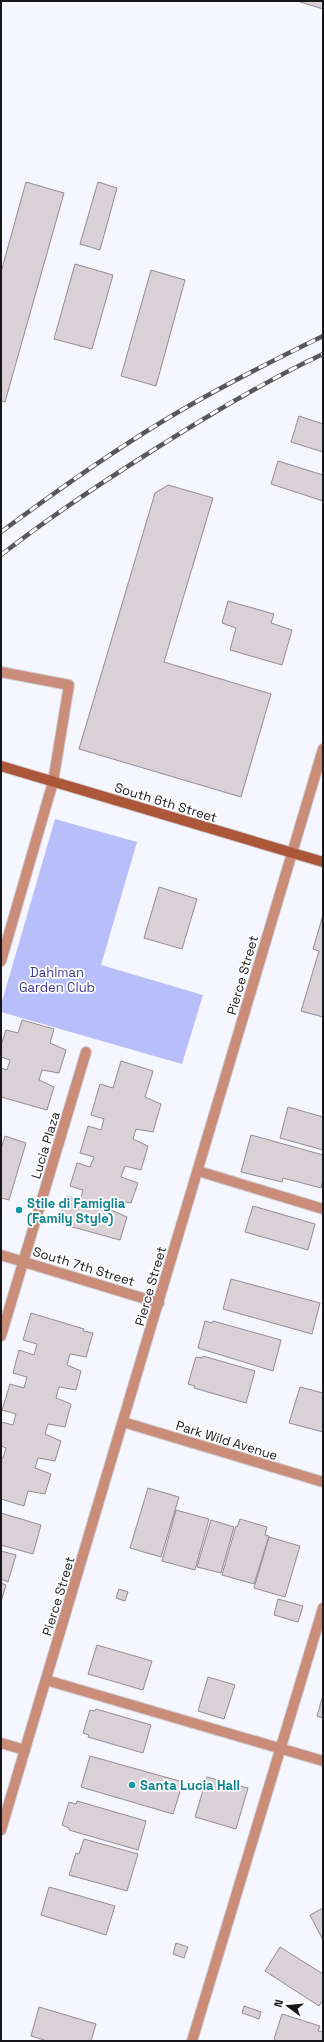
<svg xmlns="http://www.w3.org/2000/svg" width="324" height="2042" font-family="'Space Grotesk',sans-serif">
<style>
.green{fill:#b8befa}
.building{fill:#dad1d6;stroke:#938b90}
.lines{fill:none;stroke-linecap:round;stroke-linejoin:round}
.lane-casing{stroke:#d1d2da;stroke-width:12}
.street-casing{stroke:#d1d2da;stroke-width:12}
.secondary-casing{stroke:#d1d2da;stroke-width:12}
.lane{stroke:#c98d79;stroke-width:10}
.street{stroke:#c98d79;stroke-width:10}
.secondary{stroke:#ad573a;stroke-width:10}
.rail-casing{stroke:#57575c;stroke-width:4.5}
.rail{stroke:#fff;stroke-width:3;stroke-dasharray:9;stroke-linecap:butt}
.culture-dot{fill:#0f9aa8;stroke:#fff;stroke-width:1.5}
.labels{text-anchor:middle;stroke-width:3.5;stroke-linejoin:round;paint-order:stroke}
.street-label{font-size:13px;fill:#17171a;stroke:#fff}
.park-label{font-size:13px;fill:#3c3893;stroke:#fff}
.culture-label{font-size:13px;font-weight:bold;fill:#0d838f;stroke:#fff;text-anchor:start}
</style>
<rect width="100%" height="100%" fill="#f5f6ff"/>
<path class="green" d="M55,819L137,842L101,965L203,995L182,1064L1,1012V1005Z"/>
<g class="building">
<path d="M297,1H323V9Z"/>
<path d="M26,182L64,193L5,402L1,401V272Z"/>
<path d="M98,182L117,188L100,250L80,244Z"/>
<path d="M75,264L113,275L92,349L54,339Z"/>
<path d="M151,270L185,280L156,386L121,376Z"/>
<path d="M299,416L323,424V452L291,442Z"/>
<path d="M278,461L323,475V501L271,484Z"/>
<path d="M168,485L213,498L164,662L271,694L241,797L79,749L155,493Z"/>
<path d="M228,601L274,614L271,623L292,630L282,665L230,650L236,628L222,623Z"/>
<path d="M159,887L197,899L182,949L144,938Z"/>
<path d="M323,915V1017L301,1011L319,951L313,949Z"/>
<path d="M22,1020L54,1029L50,1043L66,1050L59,1073L42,1070L39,1080L54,1087L47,1110L1,1097V1068L7,1070L10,1060L1,1057V1045L6,1030L18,1033Z"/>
<path d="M121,1061L153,1071L145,1097L161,1104L153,1132L136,1129L133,1139L148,1146L141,1170L125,1166L121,1177L138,1183L131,1203L114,1200L111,1210L127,1217L120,1240L58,1223L67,1196L80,1201L83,1190L70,1186L77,1163L90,1167L94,1157L80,1153L88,1126L101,1130L104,1119L91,1115L100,1084L113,1088Z"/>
<path d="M288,1107L323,1117V1150L280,1138Z"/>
<path d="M251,1135L323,1155V1179L321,1188L283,1178L282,1182L241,1172Z"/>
<path d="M5,1136L26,1143L9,1200L1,1198V1149Z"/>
<path d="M253,1206L315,1224L308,1250L245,1232Z"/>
<path d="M231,1279L320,1303L312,1334L223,1309Z"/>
<path d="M31,1313L84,1329L83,1331L93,1333L86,1357L70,1354L67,1365L81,1371L76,1390L59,1387L56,1398L71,1404L65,1427L48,1424L45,1434L61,1441L55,1461L38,1458L35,1468L51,1474L45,1494L28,1491L24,1506L1,1499V1458H3L6,1448L1,1446V1422L13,1425L16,1414L2,1410L10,1384L24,1388L27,1377L13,1373L19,1350L34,1355L37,1344L23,1340Z"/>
<path d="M205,1321L212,1323L213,1321L281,1340L273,1371L198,1348Z"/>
<path d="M203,1356L255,1371L246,1403L194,1388L195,1386L188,1384L196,1357L202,1358Z"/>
<path d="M300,1387L323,1393V1432L289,1423Z"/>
<path d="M148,1488L179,1497L161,1557L130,1548Z"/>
<path d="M176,1510L209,1519L195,1570L162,1561Z"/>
<path d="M1,1513L41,1525L33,1554L1,1545Z"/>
<path d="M240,1519L267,1527L265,1535L269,1536L254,1584L222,1575L236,1526L237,1527Z"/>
<path d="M211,1520L234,1527L221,1573L197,1567Z"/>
<path d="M269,1537L300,1546L285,1597L254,1588Z"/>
<path d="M1,1551L16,1555L8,1582L1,1579Z"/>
<path d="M1,1583L6,1585L1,1602Z"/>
<path d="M119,1589L128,1592L125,1601L116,1598Z"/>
<path d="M278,1599L303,1606L298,1622L274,1615Z"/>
<path d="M97,1645L152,1661L143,1690L88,1674Z"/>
<path d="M208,1677L235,1685L224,1719L198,1711Z"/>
<path d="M323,1695V1718L317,1716Z"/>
<path d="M96,1709L151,1725L143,1753L88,1737L89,1735L83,1733L90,1710L95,1711Z"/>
<path d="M90,1756L183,1782L173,1814L81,1787Z"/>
<path d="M207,1777L248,1788L236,1829L195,1817Z"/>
<path d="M77,1801L146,1821L138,1850L69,1830V1828L62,1825L69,1802L76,1804Z"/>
<path d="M84,1839L138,1854L127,1891L69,1875L76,1853L79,1854Z"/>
<path d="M49,1887L115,1906L106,1935L41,1915Z"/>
<path d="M323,1908V1940L310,1915Z"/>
<path d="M176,1943L188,1947L184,1958L173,1954Z"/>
<path d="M280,1947L323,1974V2000L319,2006L265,1971Z"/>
<path d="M244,2006L261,2012L259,2019L242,2013Z"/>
<path d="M39,2007L96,2024L91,2041H47L31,2036Z"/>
<path d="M282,2014L320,2026L318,2031L323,2032V2041H277L274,2039Z"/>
</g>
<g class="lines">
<defs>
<g id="lane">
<path d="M1,672L69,685L53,782L1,961"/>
<path d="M198,1171L323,1209"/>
<path d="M46,1680L323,1761"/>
<path d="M192,2041L323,1608"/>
</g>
<g id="street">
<path d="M1,1255L159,1303"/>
<path d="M1,1336L86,1052"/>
<path d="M123,1422L323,1482"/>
<path d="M1,1743L25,1750"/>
<path d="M1,1830L323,749"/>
</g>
<path id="secondary" d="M1,766L323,862"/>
</defs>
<use href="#lane" class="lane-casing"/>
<use href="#street" class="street-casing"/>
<use href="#secondary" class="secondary-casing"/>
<use href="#lane" class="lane"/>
<use href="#street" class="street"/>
<use href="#secondary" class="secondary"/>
<defs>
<g id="rail">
<path d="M1,532C59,489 118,447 180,411C226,384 274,360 323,336"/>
<path d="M1,555C47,519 95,487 144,456C202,419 261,383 323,354"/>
</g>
</defs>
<use href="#rail" class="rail-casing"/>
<use href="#rail" class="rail"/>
</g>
<g class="culture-dot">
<circle cx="19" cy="1210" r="4"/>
<circle cx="132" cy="1785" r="4"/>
</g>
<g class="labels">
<g class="street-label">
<text transform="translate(166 802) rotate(17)" y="5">South 6th Street</text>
<text transform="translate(242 975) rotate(-74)" y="5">Pierce Street</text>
<text transform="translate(45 1145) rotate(-73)" y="5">Lucia Plaza</text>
<text transform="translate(84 1266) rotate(17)" y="5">South 7th Street</text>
<text transform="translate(150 1286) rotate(-74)" y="5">Pierce Street</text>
<text transform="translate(227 1440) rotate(17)" y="5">Park Wild Avenue</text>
<text transform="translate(58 1596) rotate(-73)" y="5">Pierce Street</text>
</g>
<g class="park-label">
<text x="57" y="977">Dahlman<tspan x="57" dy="15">Garden Club</tspan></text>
</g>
<g class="culture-label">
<text x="27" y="1208">Stile di Famiglia<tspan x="27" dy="15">(Family Style)</tspan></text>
<text x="140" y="1790">Santa Lucia Hall</text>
</g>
</g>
<rect width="324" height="2042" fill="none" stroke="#17171a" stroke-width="4"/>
<g transform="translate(288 2006) rotate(286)" stroke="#ffffff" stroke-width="3" paint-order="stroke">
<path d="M0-3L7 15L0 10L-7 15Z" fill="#17171a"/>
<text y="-6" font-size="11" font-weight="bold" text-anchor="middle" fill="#17171a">N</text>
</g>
</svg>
